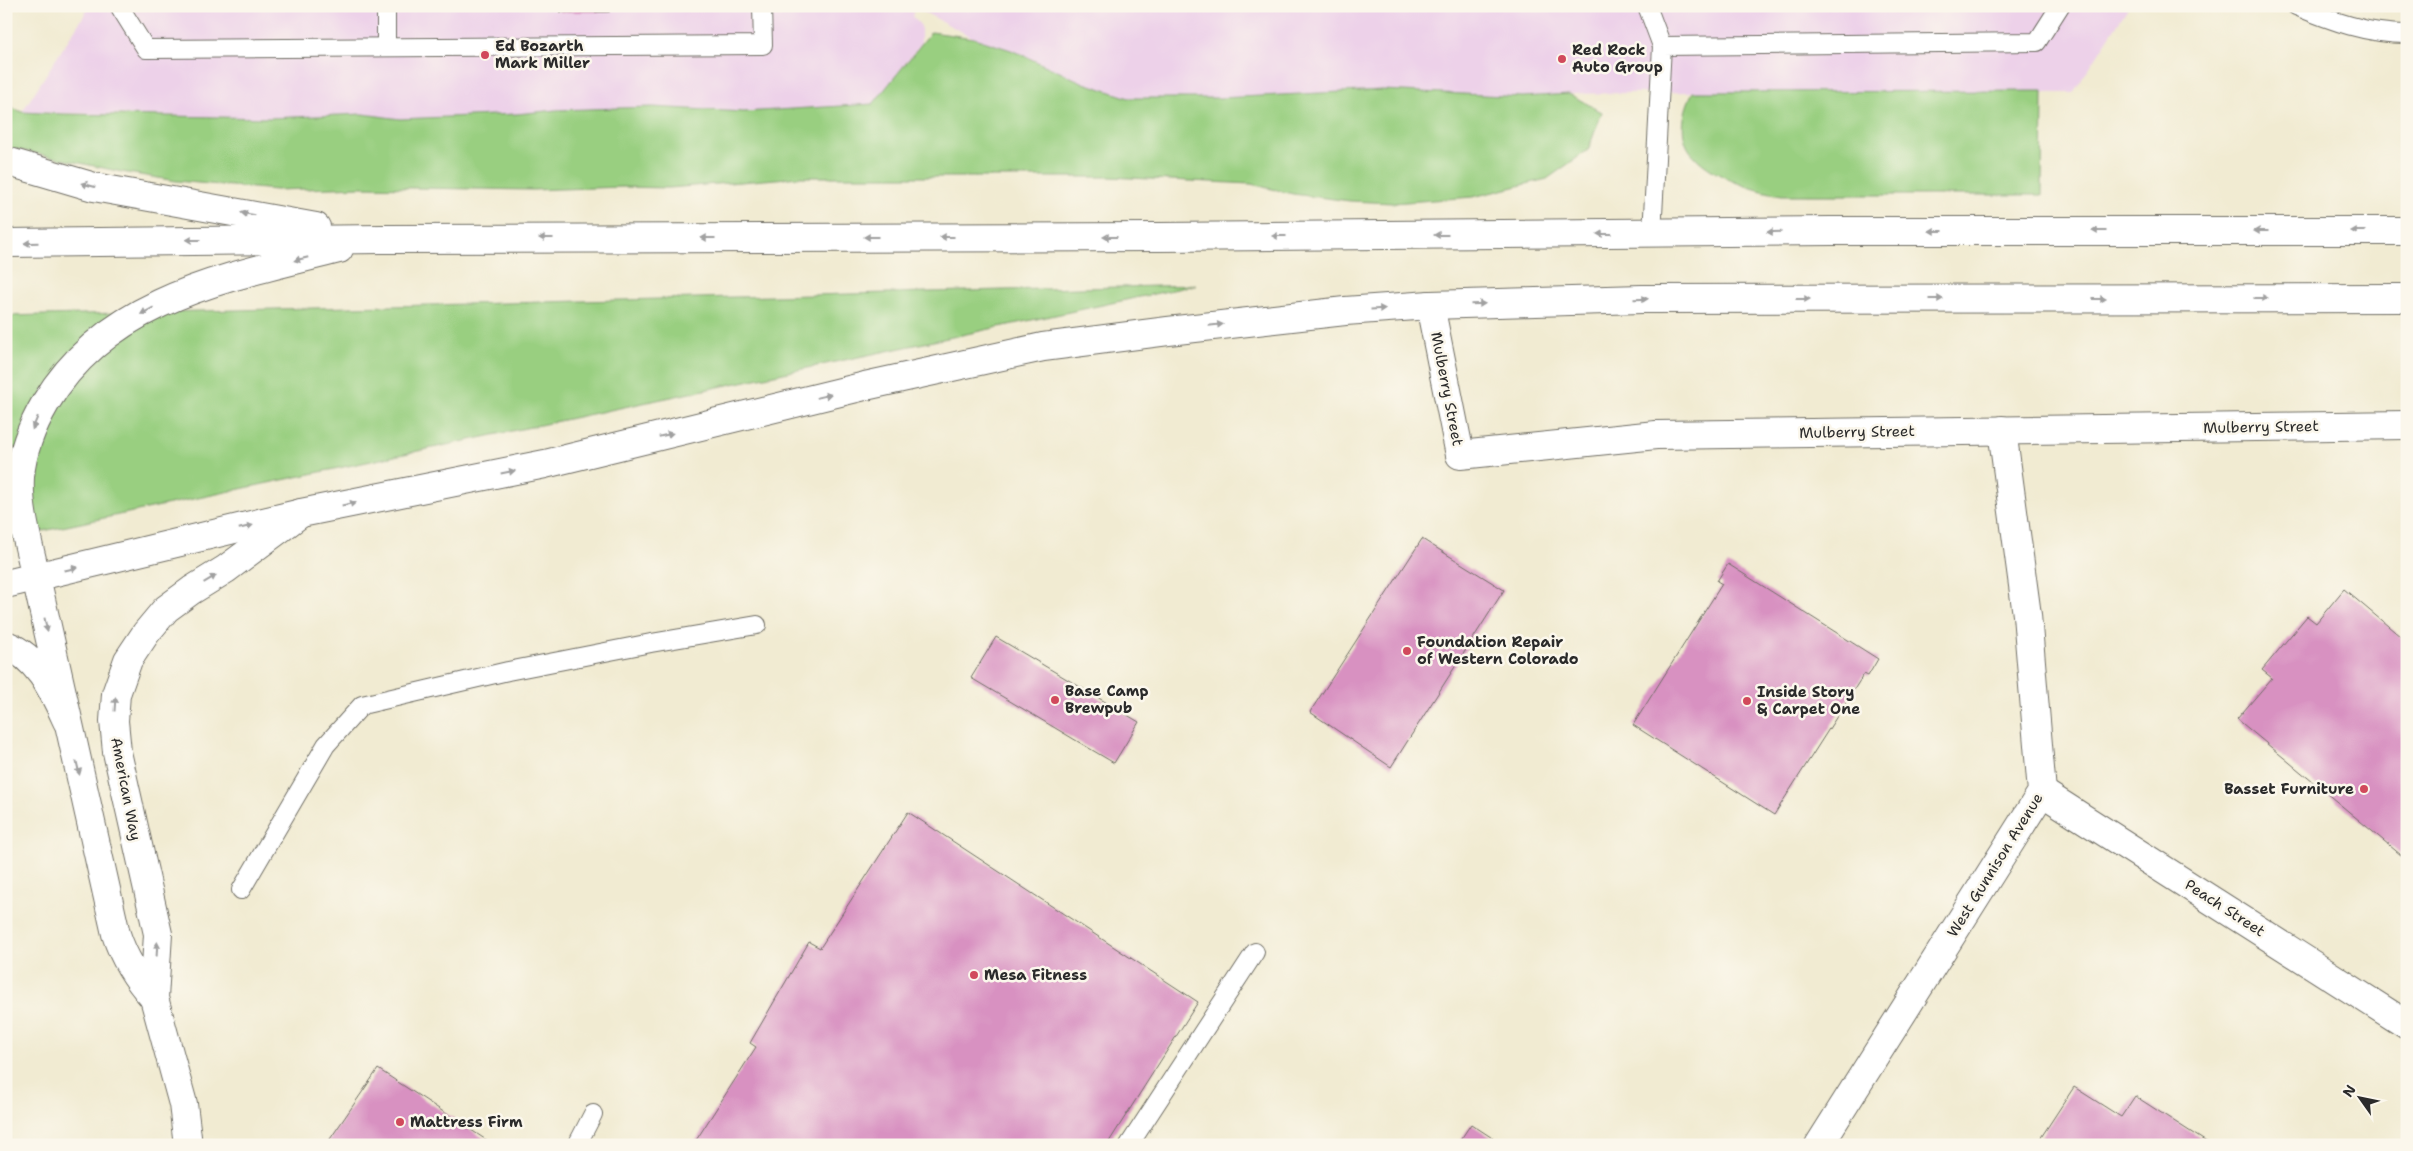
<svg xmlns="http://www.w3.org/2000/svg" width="2413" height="1151" font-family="'Shantell Sans',sans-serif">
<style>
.built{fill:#edd1e9}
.green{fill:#99cf80;stroke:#627d56}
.building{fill:#d891c1}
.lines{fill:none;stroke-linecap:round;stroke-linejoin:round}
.service-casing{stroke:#706e65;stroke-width:20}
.minor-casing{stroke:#706e65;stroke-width:30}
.tertiary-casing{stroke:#706e65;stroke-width:30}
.trunk-casing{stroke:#706e65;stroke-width:30}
.service{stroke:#fff;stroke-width:18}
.minor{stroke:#fff;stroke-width:28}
.tertiary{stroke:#fff;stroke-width:28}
.trunk{stroke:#fff;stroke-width:28}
.oneway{fill:#a0a0a0}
.poi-dot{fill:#d1495b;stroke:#fbf7ec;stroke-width:2}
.labels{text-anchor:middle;stroke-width:5;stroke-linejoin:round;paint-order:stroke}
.poi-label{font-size:15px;font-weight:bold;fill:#2b2b2b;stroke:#fbf7ec;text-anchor:start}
.street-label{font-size:15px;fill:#2b2b2b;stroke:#fbf7ec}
</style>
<rect width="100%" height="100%" fill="#fbf7ec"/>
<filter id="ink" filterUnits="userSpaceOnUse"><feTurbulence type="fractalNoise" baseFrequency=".02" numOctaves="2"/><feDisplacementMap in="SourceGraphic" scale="10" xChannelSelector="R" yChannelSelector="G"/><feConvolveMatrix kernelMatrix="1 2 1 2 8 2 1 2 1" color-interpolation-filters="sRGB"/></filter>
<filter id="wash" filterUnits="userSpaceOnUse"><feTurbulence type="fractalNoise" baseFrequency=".0096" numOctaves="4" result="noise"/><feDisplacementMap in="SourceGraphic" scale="20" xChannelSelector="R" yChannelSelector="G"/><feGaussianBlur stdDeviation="1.12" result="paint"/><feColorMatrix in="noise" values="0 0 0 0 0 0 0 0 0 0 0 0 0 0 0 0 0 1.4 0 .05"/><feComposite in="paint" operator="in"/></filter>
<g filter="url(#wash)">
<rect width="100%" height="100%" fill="#f1ebd2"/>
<path class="built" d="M90,6H2129L2073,93L1693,92L1569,94L1523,97L1382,90L1220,98H1129L1084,83L1011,50L974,38L914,7L913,17L921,26V43L873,104L744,112L652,107L556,110L517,114L400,119L363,114L269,118L22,112Z"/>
<g class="green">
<path d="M931,32L974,38L1011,50L1084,83L1129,98H1220L1382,90L1523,97L1569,94L1602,112L1588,150L1547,179L1473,197L1393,203L1350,201L1293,194L1251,184L1110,177H800L669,188L623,187L532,190L361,187L276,190L176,181L122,172L6,147V106L22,112L64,114L269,118L363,114L400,119L517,114L556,110L652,107L744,112L873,104Z"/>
<path d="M2043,91L2042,195H1782C1753,191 1709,176 1690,151C1678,134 1684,108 1693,92Z"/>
<path d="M1196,285L6,539V316Z"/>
</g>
<g id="blocks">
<g class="building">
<rect x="560" y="6" width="49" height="6"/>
<path d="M1422,539L1504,590L1391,767L1310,712Z"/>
<path d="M1728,564L1878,659L1868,676L1864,674L1774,815L1633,725L1722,584L1717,581Z"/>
<path d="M2344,589L2407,642V860L2237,719L2272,678L2262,670L2307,616L2316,623Z"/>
<path d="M996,637L1139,722L1114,763L971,678Z"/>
<path d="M908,812L1198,1002L1107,1145H693L756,1047L750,1043L809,942L820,948Z"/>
<path d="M378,1069L494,1145H326Z"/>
<path d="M2074,1087L2121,1117L2135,1096L2211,1145H2036Z"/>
<path d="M1471,1124L1503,1145H1457Z"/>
</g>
</g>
</g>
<g filter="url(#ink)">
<use href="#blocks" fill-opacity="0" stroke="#706e65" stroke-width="1"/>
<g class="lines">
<defs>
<g id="service">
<path d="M123,6L121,9L146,49L763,45L762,6"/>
<path d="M1647,6L1662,46"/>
<path d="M2296,6C2332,21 2367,34 2407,34"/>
<path d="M386,47V6"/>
<path d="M1652,234L1662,46L2037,42L2060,6"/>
<path d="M241,890L326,745L362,705L508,671L651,643L757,625"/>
<path d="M577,1145L593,1114"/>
<path d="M1129,1145L1255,952"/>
</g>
<g id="minor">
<path d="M1430,305L1460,455L1656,435L2407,425"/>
<path d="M2042,792L2407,1025"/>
<path d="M1819,1145L2042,792L2027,615L2002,430"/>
</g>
<g id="tertiary">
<path d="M36,577L116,934C124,959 136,978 154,998"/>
<path d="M188,1145L183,1104L154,998L158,934L117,752L114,721L116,694L128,660L146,633L166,609L192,590L226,569L301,513"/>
</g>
<g id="trunk">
<path d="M6,161L94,187L316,227"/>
<path d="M6,243L382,239L1159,237L1832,231H2407"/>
<path d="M36,577C29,545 18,510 20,477C22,451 33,424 46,402C109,297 230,277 339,249"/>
<path d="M6,584L301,513L545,464L865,386L1043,347L1168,331L1345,311L1430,305L1642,299L2407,298"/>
<path d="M6,645C39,658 53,691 67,721"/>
</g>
</defs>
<use href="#service" class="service-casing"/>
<use href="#minor" class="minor-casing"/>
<use href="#tertiary" class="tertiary-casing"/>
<use href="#trunk" class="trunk-casing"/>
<use href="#service" class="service"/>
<use href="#minor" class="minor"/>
<use href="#tertiary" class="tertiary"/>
<use href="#trunk" class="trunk"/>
</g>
<defs><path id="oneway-solid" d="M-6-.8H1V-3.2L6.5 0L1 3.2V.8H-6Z" transform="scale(1.25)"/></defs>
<g class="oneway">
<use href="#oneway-solid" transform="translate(88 185) rotate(-165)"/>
<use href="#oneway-solid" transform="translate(248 214) rotate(-170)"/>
<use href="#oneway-solid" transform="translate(1936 231) rotate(-180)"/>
<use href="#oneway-solid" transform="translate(2099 231) rotate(-180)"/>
<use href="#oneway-solid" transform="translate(2261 231) rotate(-180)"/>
<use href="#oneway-solid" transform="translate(2358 231) rotate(180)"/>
<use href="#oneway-solid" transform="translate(1774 232) rotate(179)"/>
<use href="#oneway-solid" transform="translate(1604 234) rotate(180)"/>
<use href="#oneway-solid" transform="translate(1441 235) rotate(180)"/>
<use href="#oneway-solid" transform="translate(1279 236) rotate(180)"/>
<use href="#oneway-solid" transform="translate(871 237) rotate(180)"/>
<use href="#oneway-solid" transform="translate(947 237) rotate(180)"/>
<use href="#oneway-solid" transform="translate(1110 237) rotate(180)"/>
<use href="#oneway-solid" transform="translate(546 238) rotate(180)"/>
<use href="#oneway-solid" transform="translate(708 238) rotate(180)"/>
<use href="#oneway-solid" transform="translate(193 240) rotate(180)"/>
<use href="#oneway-solid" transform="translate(31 243) rotate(179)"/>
<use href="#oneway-solid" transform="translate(301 259) rotate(166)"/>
<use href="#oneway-solid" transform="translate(2261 298)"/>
<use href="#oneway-solid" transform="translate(1641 299) rotate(-1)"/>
<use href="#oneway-solid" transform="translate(1803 299)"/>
<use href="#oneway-solid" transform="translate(1936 299)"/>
<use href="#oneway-solid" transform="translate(2099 299)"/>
<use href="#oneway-solid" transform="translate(1478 304) rotate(-2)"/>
<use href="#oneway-solid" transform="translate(1378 309) rotate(-3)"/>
<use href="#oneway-solid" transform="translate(147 311) rotate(152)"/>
<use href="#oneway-solid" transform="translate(1216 325) rotate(-6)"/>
<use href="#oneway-solid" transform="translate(824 396) rotate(-14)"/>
<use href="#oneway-solid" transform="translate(35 423) rotate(113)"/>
<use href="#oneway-solid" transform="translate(666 435) rotate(-14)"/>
<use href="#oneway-solid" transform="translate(508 472) rotate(-11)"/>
<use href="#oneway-solid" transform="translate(349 504) rotate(-11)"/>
<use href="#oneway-solid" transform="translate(246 527) rotate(-14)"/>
<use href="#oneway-solid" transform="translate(71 569) rotate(-14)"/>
<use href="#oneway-solid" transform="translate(210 579) rotate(-31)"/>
<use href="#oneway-solid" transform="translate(46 625) rotate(78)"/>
<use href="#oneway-solid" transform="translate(115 704) rotate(-86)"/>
<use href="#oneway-solid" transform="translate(78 768) rotate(77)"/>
<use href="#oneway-solid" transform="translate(157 949) rotate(-87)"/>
</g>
</g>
<g class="poi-dot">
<circle cx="485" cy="55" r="5"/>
<circle cx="1562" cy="59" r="5"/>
<circle cx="1407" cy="651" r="5"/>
<circle cx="1055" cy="700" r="5"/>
<circle cx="1747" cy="701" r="5"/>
<circle cx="2364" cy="789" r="5"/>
<circle cx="974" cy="975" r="5"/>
<circle cx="400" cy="1122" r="5"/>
</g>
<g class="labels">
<g class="poi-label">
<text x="495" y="51">Ed Bozarth<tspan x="495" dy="17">Mark Miller</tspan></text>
<text x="1572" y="55">Red Rock<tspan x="1572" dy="17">Auto Group</tspan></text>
<text x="1417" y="647">Foundation Repair<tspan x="1417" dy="17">of Western Colorado</tspan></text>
<text x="1065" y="696">Base Camp<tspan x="1065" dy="17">Brewpub</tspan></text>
<text x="1757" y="697">Inside Story<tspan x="1757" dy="17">&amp; Carpet One</tspan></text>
<text x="2354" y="794" text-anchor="end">Basset Furniture</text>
<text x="984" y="980">Mesa Fitness</text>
<text x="410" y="1127">Mattress Firm</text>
</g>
<g class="street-label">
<text transform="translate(1447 389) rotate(79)" y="5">Mulberry Street</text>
<text transform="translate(2261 427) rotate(-1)" y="5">Mulberry Street</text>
<text transform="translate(1857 432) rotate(-1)" y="5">Mulberry Street</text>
<text transform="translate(126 789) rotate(79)" y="5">American Way</text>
<text transform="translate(1995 865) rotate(-58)" y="5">West Gunnison Avenue</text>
<text transform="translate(2225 908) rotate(33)" y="5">Peach Street</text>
</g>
</g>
<rect width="2413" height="1151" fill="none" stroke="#fbf7ec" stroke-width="25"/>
<g transform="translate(2360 1098) rotate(303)" stroke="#fbf7ec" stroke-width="4" paint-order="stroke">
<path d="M0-4L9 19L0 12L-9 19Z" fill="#2b2b2b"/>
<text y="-8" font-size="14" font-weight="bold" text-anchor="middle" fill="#2b2b2b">N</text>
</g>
</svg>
